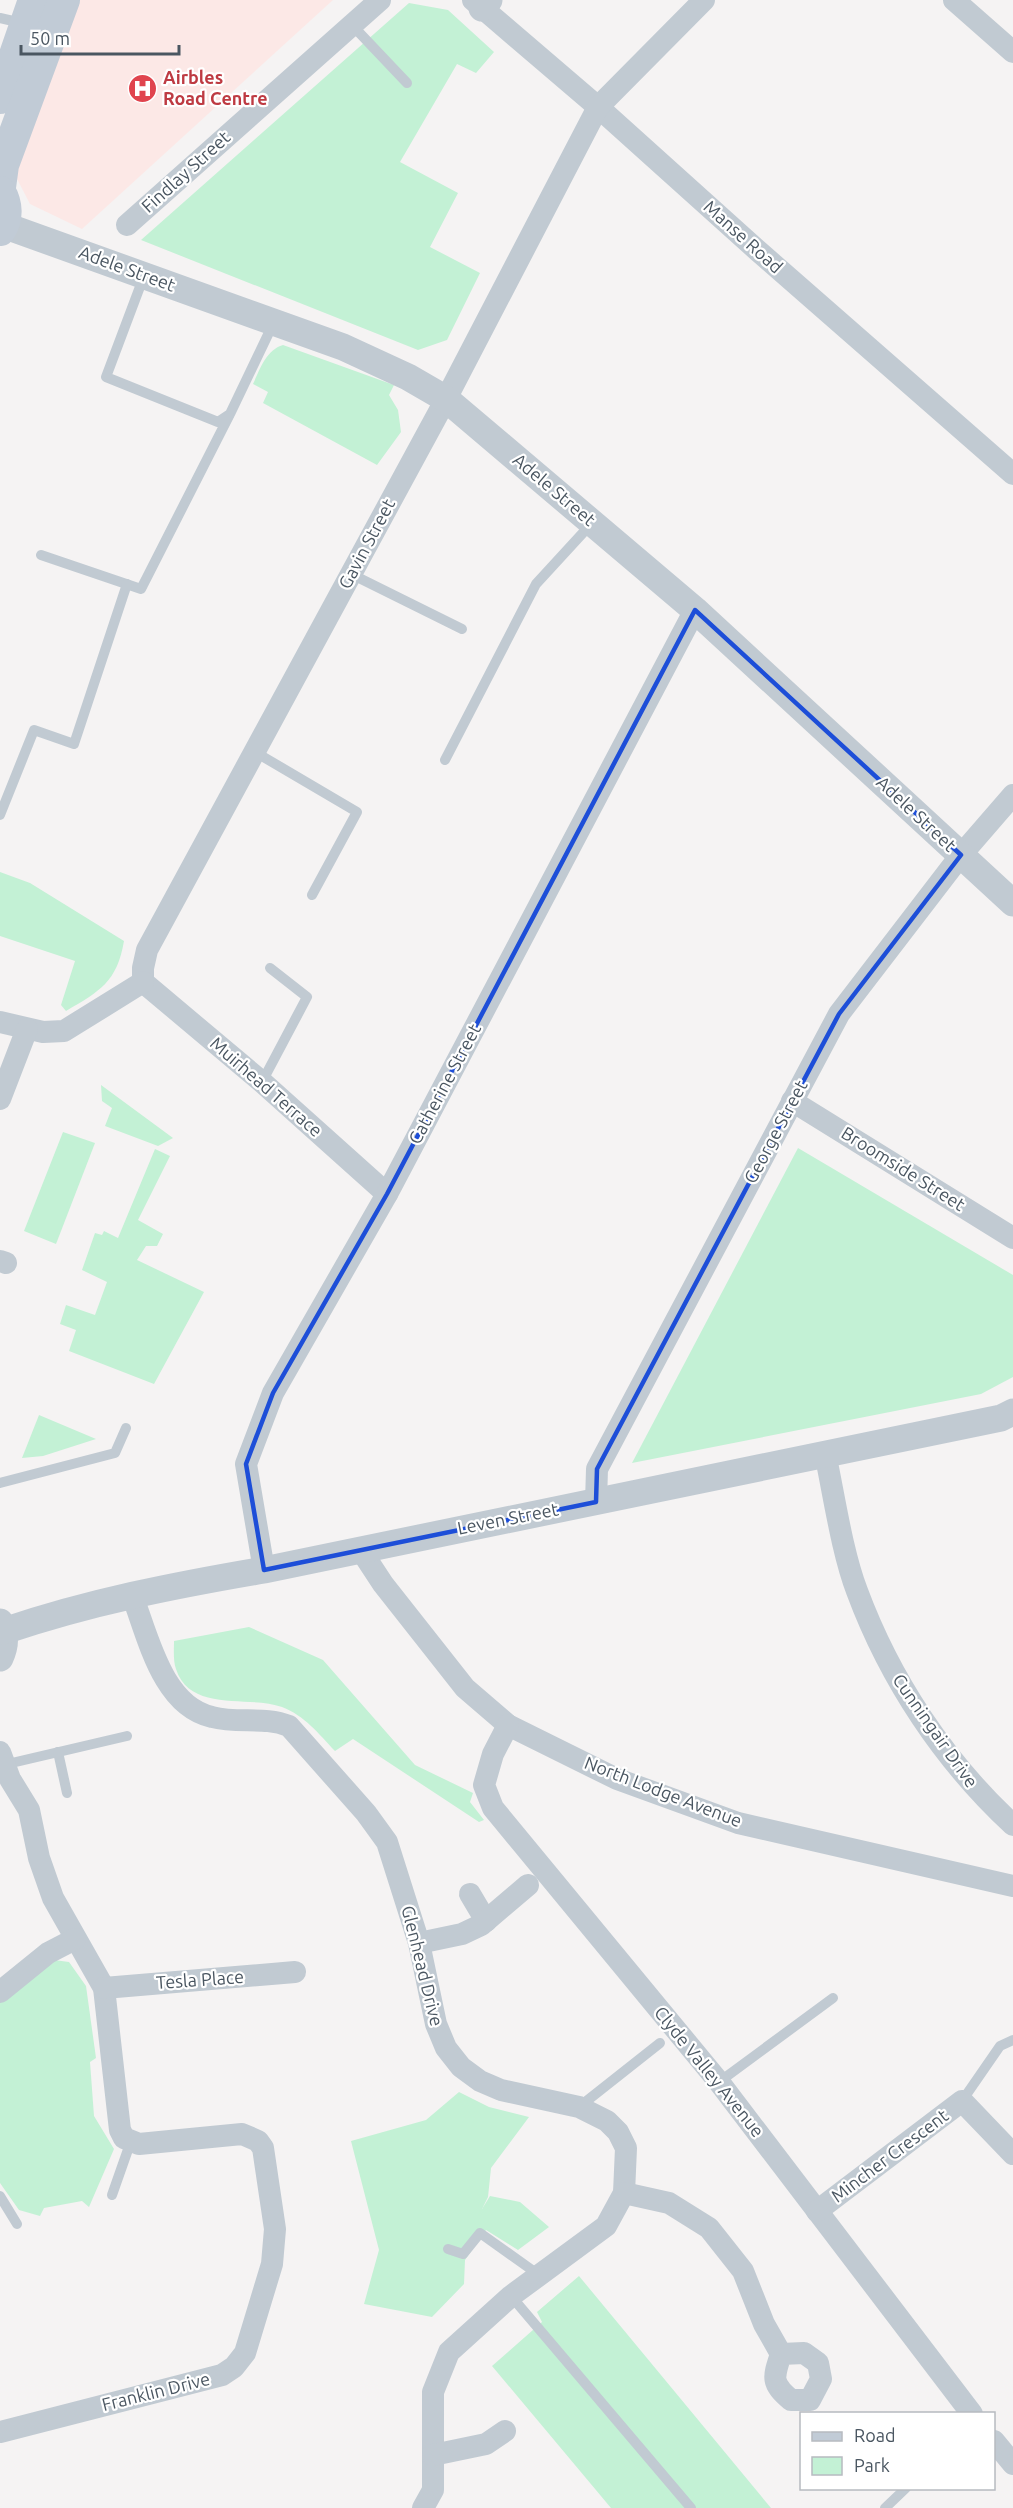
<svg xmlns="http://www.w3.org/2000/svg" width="1013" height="2508" font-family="Ubuntu,sans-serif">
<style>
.medical{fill:#fce8e6}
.green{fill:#c3f1d5}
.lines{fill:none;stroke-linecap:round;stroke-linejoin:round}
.service{stroke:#c1cad2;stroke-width:10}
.minor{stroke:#c1cad2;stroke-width:22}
.tertiary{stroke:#c1cad2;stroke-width:27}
.secondary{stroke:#c1cbd6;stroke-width:32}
.marked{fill:none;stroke:#1d4ed8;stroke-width:4.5;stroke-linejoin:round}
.labels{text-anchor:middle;stroke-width:4.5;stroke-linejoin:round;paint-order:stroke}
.health-label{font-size:18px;font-weight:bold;fill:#be3a42;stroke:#fff;text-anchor:start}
.street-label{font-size:18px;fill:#4a5661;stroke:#fff}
</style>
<rect width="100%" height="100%" fill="#f5f3f3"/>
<path class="medical" d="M80,0H333L82,229L30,204L15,175Z"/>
<g class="green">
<path d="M409,3L448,10L494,52L476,73L457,64L400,162L458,193L430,247L480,273L447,340L418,350L141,240Z"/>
<path d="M283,345L394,385L389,395L398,410L401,432L377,465L263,403L268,392L253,384C260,369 266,350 283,345Z"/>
<path d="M0,872L30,883L124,941C117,982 100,991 66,1011L61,1005L75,961L0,936Z"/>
<path d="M101,1085L173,1138L158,1146L105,1126L112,1108L102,1101Z"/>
<path d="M63,1132L95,1143L56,1244L24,1231Z"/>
<path d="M798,1148L1013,1275V1377L981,1394L632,1463Z"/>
<path d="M155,1149L170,1156L138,1220L163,1234L157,1246H146L137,1260L204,1292L154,1384L69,1351L76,1330L60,1324L66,1305L95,1315L107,1282L82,1270L95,1233L102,1235L104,1231L118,1238Z"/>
<path d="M39,1415L96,1439L43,1456L22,1458Z"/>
<path d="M249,1627L323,1660L415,1765L473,1793L470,1802L484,1820L479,1822L353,1739L335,1751C318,1733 305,1716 282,1707C249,1695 190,1713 176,1669C173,1661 174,1649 174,1641Z"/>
<path d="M54,1960L69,1962L86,1986L96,2058L90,2062L94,2116L114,2149L89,2207L82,2201L44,2208L40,2216L19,2210L0,2183V2001Z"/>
<path d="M459,2092L489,2107L529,2117L491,2168L488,2197L482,2209L490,2196L520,2202L549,2227L518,2250L486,2230L465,2260L464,2284L432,2317L364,2304L379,2250L351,2141L426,2120Z"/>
<path d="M579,2276L771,2508H611L492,2366L542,2322L537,2312Z"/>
</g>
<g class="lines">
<g class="service">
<path d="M0,18L22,23"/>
<path d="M352,25L407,83"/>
<path d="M144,276L106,377L218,422L230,414L274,322"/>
<path d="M41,555L141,589L229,416"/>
<path d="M351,574L462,629"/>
<path d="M255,752L357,812L312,895"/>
<path d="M445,760L536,584L592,523"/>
<path d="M0,815L34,730L74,744L127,584"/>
<path d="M262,1082L307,997L270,968"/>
<path d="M0,1483L115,1453L126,1428"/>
<path d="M58,1752L67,1793"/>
<path d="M3,1765L127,1736"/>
<path d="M719,2082L833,1998"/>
<path d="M962,2101L1000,2046L1013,2040"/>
<path d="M579,2107L660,2043"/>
<path d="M112,2195L131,2141"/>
<path d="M0,2196L17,2224"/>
<path d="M448,2249L463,2254L480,2233L539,2275"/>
<path d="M511,2296L691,2508"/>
<path d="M885,2508L906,2488"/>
</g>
<g class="minor">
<path d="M473,0L598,107L757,250L1013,474"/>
<path d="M954,0L1013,52"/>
<path d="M127,225L380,0"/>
<path d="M143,982V968L147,950L446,399L598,107L704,0"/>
<path d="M143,982L262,1082L387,1194"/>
<path d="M0,1022L43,1032L64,1031L143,982"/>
<path d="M0,1099L27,1029"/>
<path d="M792,1101L1013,1238"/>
<path d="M0,1261L6,1263"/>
<path d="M825,1453C834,1495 842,1552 857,1591C890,1680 944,1761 1013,1825"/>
<path d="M596,1502L597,1469L839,1014L961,855L1013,795"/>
<path d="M360,1549L383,1584L465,1688L508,1725L617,1779L738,1823L1013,1886"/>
<path d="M264,1570L246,1464L273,1393L387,1194L695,610"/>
<path d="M132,1595C148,1636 162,1706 212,1717C238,1724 264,1716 289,1726L366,1813L387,1842L419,1943L436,2024L446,2048L461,2067L480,2081L501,2090L579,2107L607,2121L618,2132L626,2148L624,2193L606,2226L511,2296L449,2352L433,2392V2490L423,2508"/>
<path d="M508,1725L493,1754L484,1785L493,1808L719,2082L972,2414"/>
<path d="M0,1752L10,1779L29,1810L39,1858L53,1898L104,1988L120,2130L124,2138L139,2144L242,2134L258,2141L263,2148L275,2229L272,2264L245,2353L234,2367L222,2375L0,2432"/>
<path d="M470,1894L486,1921"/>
<path d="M419,1943L462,1934L481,1925L528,1885"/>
<path d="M104,1988L295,1972"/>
<path d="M0,1992L48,1953L75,1939"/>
<path d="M624,2193L669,2203L709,2228L743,2271L764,2324L781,2354C773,2378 771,2383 791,2400H810L821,2379L818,2363L804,2353L781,2354"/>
<path d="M817,2211L962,2101L1013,2154"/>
<path d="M994,2441L1013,2464"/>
<path d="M433,2455L486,2444L505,2431"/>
</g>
<g class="tertiary">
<path d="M482,8L489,0"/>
<path d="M3,225L343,347L408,377L446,399L695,610L1013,903"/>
<path d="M0,1622C6,1635 6,1645 0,1658"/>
<path d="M4,1631C89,1602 176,1585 264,1570L1001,1418L1013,1412"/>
</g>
<g class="secondary">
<path d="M0,98L34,0"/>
<path d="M0,187L3,165L64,0"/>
<path d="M0,192C7,204 8,218 0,230"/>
</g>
</g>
<path class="marked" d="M695,610L961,855L839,1014L597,1469L596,1502L264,1570L246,1464L273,1393L387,1194Z"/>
<defs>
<symbol id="hospital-disc" viewBox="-11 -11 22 22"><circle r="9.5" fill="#e0444e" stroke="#fff"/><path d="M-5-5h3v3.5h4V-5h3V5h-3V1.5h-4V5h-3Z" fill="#fff"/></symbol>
</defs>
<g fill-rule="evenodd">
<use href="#hospital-disc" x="126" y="72" width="33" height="33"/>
</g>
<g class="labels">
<g class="health-label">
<text x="163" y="84">Airbles<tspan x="163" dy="21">Road Centre</tspan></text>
</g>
<g class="street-label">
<text transform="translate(186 172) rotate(-42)" y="6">Findlay Street</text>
<text transform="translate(743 237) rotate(42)" y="6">Manse Road</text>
<text transform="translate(127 269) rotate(20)" y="6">Adele Street</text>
<text transform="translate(554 490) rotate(40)" y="6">Adele Street</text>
<text transform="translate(367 544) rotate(-62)" y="6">Gavin Street</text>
<text transform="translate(916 814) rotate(43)" y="6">Adele Street</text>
<text transform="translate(445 1084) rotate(-62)" y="6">Catherine Street</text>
<text transform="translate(266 1087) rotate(41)" y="6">Muirhead Terrace</text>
<text transform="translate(776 1132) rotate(-62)" y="6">George Street</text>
<text transform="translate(903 1169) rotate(32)" y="6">Broomside Street</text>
<text transform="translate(508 1519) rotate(-11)" y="6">Leven Street</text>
<text transform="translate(935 1731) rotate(55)" y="6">Cunningair Drive</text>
<text transform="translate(663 1792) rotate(21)" y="6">North Lodge Avenue</text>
<text transform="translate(422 1966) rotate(76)" y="6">Glenhead Drive</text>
<text transform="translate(200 1980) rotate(-4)" y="6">Tesla Place</text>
<text transform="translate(709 2072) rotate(51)" y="6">Clyde Valley Avenue</text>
<text transform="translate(890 2156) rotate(-37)" y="6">Mincher Crescent</text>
<text transform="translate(156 2392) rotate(-14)" y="6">Franklin Drive</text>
</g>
</g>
<rect x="800" y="2412" width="195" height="78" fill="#ffffff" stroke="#b7bbc0" stroke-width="1.5"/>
<rect x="812" y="2432" width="30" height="9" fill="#c1cbd6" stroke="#b7bbc0" stroke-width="1.5"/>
<text x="854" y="2442" font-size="18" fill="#4a5661">Road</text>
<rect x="812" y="2457" width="30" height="18" fill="#c3f1d5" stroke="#b7bbc0" stroke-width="1.5"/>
<text x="854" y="2472" font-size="18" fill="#4a5661">Park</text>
<path d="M21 45v9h158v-9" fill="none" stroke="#4a5661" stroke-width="3"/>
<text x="30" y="45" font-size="18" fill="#4a5661" stroke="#ffffff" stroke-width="4.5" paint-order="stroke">50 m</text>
</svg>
